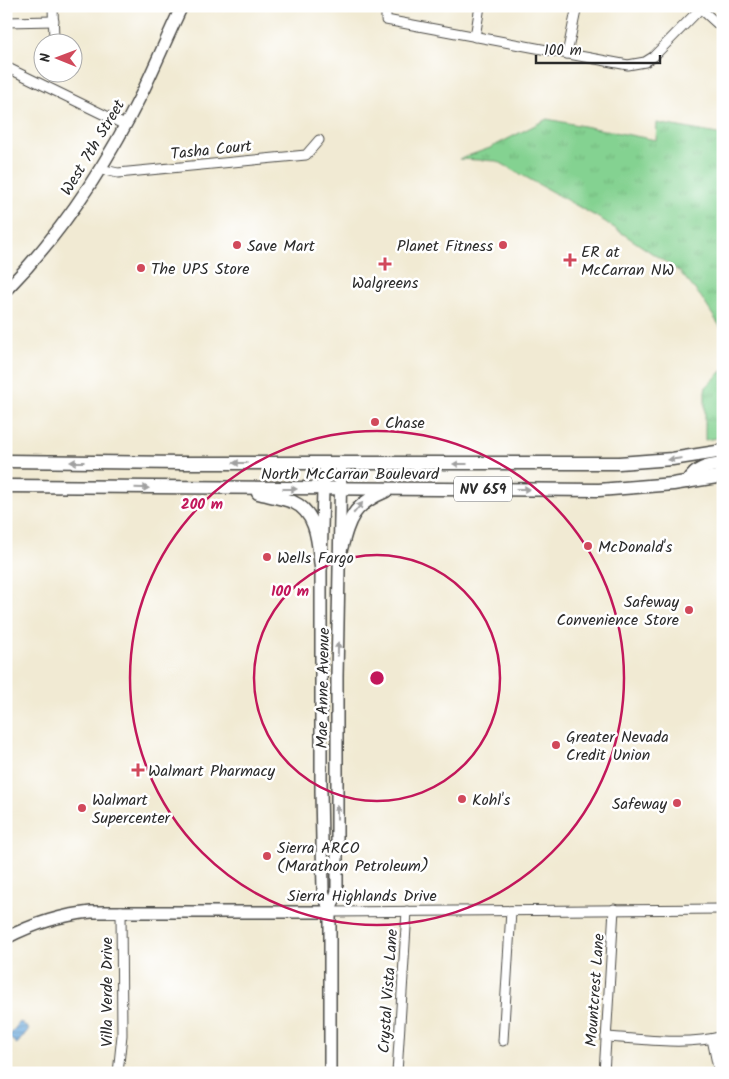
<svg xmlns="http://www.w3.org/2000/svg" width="729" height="1079" font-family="Kalam,sans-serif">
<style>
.grass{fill:url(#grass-tufts);stroke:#587e5e}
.water{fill:url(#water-rules);stroke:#4c6a84}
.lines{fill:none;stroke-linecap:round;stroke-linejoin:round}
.street-casing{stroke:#494844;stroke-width:11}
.secondary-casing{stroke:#494844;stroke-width:14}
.primary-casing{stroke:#494844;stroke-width:15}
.street{stroke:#fff;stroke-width:9}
.secondary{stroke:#fff;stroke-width:11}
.primary{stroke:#fff;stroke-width:12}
.oneway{fill:#a0a0a0}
.ring{fill:none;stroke:#c2185b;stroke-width:2.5}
.poi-dot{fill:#d1495b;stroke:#fff;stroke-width:2}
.labels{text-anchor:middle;stroke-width:5;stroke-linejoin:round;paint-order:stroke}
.shield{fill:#fff;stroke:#6b6b6b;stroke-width:1}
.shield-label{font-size:15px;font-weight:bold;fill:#2b2b2b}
.street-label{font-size:16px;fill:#2b2b2b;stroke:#fff}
.poi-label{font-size:16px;fill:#2b2b2b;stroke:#fff;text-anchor:start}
.centre{fill:#c2185b;stroke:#fff;stroke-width:2.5}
.ring-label{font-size:15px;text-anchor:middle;font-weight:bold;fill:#c2185b;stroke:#fff;stroke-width:5;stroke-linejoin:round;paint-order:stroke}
</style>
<defs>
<pattern id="grass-tufts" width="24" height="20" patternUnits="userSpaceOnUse" patternTransform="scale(1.25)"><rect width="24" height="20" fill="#84d291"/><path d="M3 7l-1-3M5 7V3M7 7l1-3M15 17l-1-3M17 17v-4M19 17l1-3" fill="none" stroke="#72b47d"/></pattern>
<pattern id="water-rules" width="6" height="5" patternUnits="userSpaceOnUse" patternTransform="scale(1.25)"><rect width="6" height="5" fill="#6caade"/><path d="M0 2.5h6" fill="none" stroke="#598bb4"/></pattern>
</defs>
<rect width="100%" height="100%" fill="#fff"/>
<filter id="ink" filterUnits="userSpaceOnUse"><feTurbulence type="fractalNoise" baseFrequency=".02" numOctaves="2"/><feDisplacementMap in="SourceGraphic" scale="10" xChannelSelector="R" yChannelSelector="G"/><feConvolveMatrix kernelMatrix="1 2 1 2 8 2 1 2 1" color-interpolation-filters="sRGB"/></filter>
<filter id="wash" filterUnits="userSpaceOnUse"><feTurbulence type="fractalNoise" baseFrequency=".0096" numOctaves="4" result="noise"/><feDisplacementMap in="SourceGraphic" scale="20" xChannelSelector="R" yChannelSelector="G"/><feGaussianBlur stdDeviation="1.12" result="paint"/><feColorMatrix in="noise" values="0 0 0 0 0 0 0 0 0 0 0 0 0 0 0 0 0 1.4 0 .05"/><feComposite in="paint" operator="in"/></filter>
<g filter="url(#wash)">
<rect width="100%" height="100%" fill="#f1ead3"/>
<g class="grass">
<path d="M547,119L656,140L657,123L723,135V331L701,297L680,272L604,221L497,161L459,159L490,148Z"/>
<path d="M723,370V437L705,440V391L706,387Z"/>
</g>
<path class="water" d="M20,1022L29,1029L17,1044L8,1037Z"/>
</g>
<g filter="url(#ink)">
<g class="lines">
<defs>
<g id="street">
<path d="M53,6L54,42"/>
<path d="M386,6V20L628,65L645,62L653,57L703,6"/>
<path d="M701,9L723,29"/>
<path d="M6,22L54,21"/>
<path d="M475,37L480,6"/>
<path d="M567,54L577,6"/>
<path d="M6,67L125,125"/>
<path d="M100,169L118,173L306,155L319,140"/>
<path d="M330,912L723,909"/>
<path d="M606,1037C645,1039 685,1046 723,1036"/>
<path d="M712,1039L719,1073"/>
<path d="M503,1041L511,911"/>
<path d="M118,1073L122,1035L121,911"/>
<path d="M397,1073L407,911"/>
<path d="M604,1073L614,909"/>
</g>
<g id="secondary">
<path d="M6,290C62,233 107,164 142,93C156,64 168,35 182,6"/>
<path d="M326,463L323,489L321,567V791L323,891L330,912V1073"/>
<path d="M330,912L337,891V676L341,463"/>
<path d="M6,938C33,924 61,915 91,912H330"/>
</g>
<g id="primary">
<path d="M6,461L181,463H619L672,459L723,451"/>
<path d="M688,482C696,467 708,466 723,464"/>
<path d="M6,486L599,490L673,484L723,476"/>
<path d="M258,493C270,496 282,498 293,502C318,513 318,544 321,567"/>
<path d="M340,553C349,519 352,505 386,491"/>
</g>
</defs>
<use href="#street" class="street-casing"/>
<use href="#secondary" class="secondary-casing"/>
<use href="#primary" class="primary-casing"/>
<use href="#street" class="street"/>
<use href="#secondary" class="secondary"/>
<use href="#primary" class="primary"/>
</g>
<defs><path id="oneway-solid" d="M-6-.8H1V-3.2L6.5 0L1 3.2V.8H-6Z" transform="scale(1.25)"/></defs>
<g class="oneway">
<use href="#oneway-solid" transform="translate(675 459) rotate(173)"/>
<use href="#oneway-solid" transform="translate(77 462) rotate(-180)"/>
<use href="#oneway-solid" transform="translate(240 463) rotate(-180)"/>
<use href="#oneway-solid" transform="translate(460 464) rotate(-180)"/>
<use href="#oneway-solid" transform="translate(142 488) rotate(1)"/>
<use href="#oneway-solid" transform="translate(290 489)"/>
<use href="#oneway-solid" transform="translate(523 489)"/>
<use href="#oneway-solid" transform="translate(358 508) rotate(-50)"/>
<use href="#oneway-solid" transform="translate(338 649) rotate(-89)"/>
<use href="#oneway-solid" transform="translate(337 812) rotate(-90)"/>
</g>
</g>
<g class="ring">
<circle cx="377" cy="678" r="123"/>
<circle cx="377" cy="678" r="247"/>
</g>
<g class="poi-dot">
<circle cx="237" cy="245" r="5"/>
<circle cx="503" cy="245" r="5"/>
<path d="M567.5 252.5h5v5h5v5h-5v5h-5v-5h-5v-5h5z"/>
<path d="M382.5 256.5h5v5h5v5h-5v5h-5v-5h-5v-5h5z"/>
<circle cx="141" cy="268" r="5"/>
<circle cx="375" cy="422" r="5"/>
<circle cx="588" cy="546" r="5"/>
<circle cx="267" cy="557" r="5"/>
<circle cx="689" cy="610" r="5"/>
<circle cx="556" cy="745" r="5"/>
<path d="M135.5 762.5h5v5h5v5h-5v5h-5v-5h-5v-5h5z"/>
<circle cx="462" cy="799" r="5"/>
<circle cx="677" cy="803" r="5"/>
<circle cx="82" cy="808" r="5"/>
<circle cx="267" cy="856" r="5"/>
</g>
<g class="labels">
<rect class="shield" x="454" y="476.5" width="58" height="25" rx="4"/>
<g class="shield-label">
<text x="483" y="494">NV 659</text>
</g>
<g class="street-label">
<text transform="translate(92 147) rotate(-59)" y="6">West 7th Street</text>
<text transform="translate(211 149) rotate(-6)" y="6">Tasha Court</text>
<text x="350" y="479">North McCarran Boulevard</text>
<text transform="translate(322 688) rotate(-89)" y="6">Mae Anne Avenue</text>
<text x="362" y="901">Sierra Highlands Drive</text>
<text transform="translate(594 990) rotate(-86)" y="6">Mountcrest Lane</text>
<text transform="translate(387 991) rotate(-86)" y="6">Crystal Vista Lane</text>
<text transform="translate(106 992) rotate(-90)" y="6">Villa Verde Drive</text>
</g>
<g class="poi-label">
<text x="247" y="251">Save Mart</text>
<text x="493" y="251" text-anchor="end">Planet Fitness</text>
<text x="581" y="257">ER at<tspan x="581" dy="18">McCarran NW</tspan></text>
<text x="151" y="274">The UPS Store</text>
<text x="385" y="288" text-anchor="middle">Walgreens</text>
<text x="385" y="428">Chase</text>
<text x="598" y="552">McDonald's</text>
<text x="277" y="563">Wells Fargo</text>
<text x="679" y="607" text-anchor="end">Safeway<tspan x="679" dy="18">Convenience Store</tspan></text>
<text x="566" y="742">Greater Nevada<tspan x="566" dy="18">Credit Union</tspan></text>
<text x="148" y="776">Walmart Pharmacy</text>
<text x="92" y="805">Walmart<tspan x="92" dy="18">Supercenter</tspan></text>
<text x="472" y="805">Kohl's</text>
<text x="667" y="809" text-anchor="end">Safeway</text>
<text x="277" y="853">Sierra ARCO<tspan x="277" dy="18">(Marathon Petroleum)</tspan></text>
</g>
</g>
<circle cx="377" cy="678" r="8" class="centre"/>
<g class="ring-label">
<text x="202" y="509">200 m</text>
<text x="290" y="596">100 m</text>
</g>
<rect width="729" height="1079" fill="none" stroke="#fff" stroke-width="25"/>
<g transform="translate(58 58) rotate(271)"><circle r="24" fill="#ffffff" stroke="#aaaaaa"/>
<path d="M0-4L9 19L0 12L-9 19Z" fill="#d1495b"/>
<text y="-8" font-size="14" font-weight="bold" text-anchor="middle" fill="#2b2b2b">N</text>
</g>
<path d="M536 55v8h124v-8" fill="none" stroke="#2b2b2b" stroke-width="2.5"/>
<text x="544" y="55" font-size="15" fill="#2b2b2b" stroke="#ffffff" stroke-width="4" paint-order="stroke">100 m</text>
</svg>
